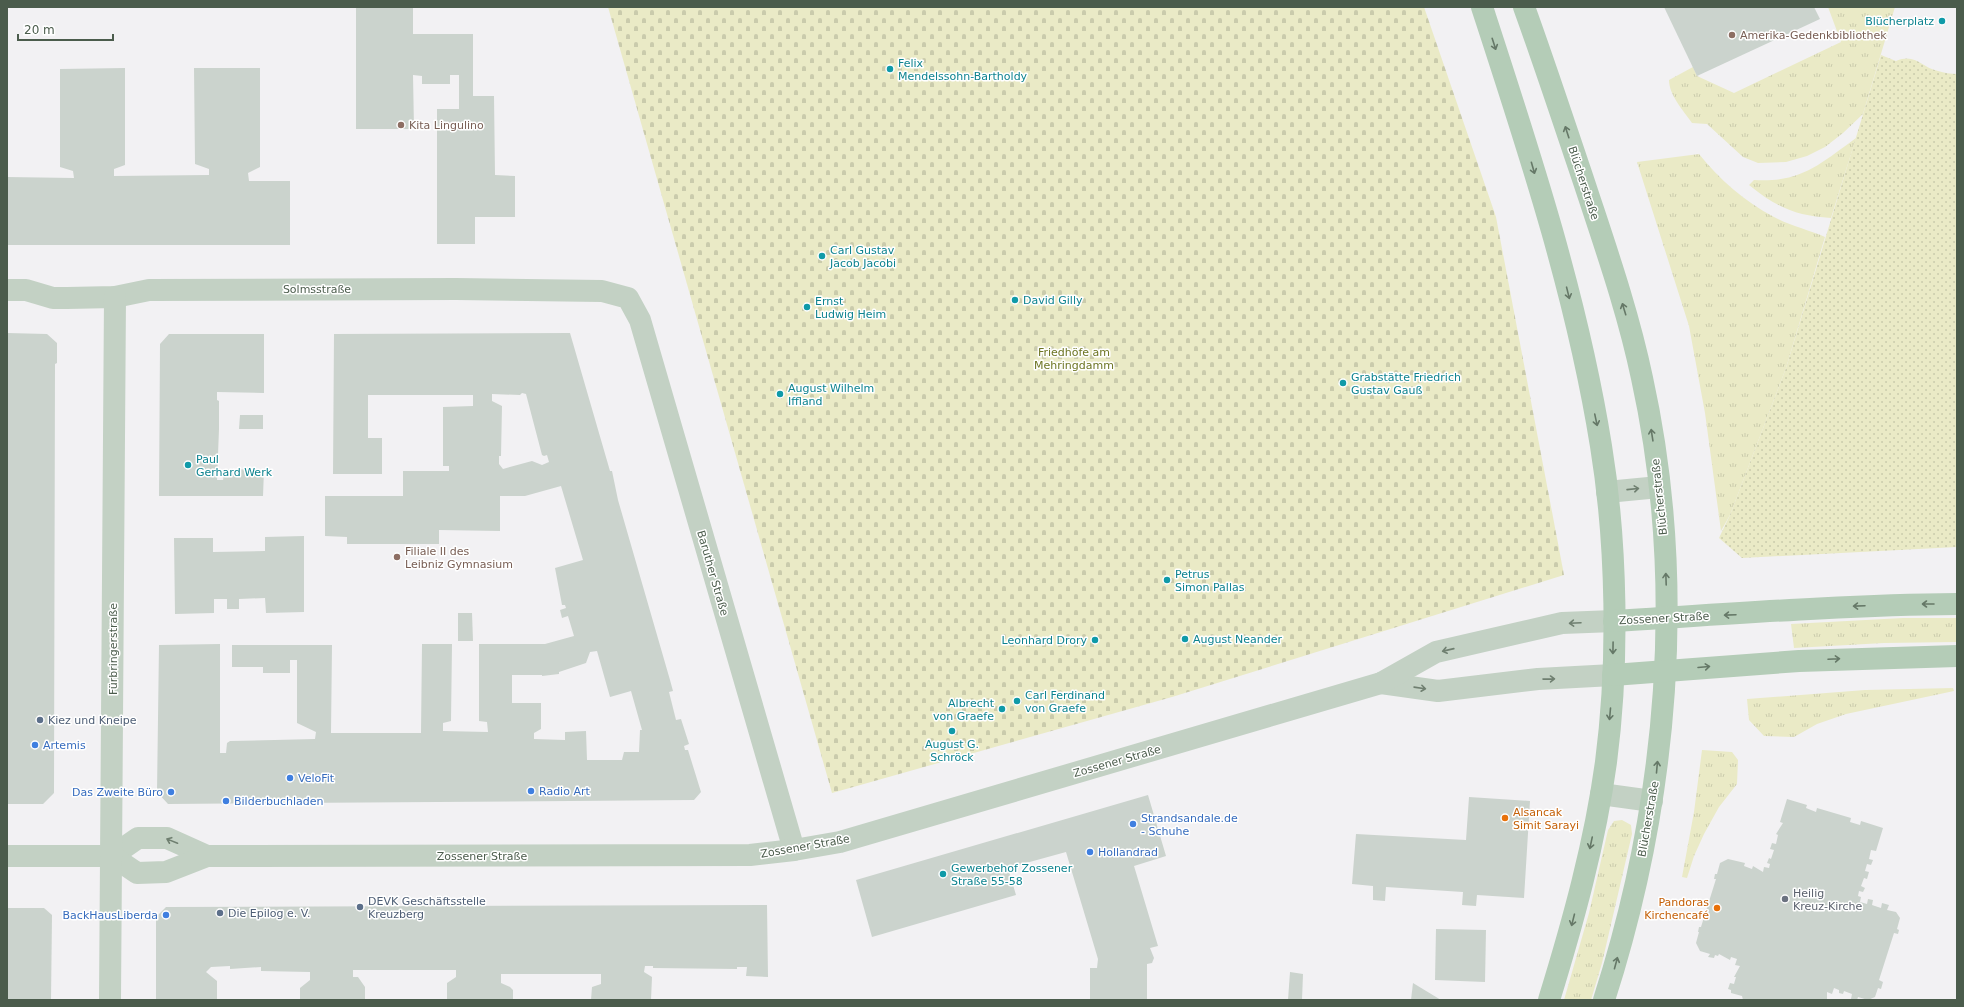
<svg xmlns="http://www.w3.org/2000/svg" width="1964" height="1007" font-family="'DejaVu Sans',sans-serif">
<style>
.grass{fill:url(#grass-tufts)}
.cemetery{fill:url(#cemetery-stones)}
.park{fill:url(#park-dots)}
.building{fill:#cbd3cd;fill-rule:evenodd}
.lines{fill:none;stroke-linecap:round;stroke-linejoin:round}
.minor{stroke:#c3d1c4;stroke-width:22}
.major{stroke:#b4ccb7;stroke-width:22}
.oneway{stroke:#657867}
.oneway2{stroke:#6f7f70}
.culture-dot{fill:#0f9aa8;stroke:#fff;stroke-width:1.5}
.education-dot{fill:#8d6e63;stroke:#fff;stroke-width:1.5}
.service-dot{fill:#5c6f8a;stroke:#fff;stroke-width:1.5}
.shop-dot{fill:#3f7fe0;stroke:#fff;stroke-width:1.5}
.food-dot{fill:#e8710a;stroke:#fff;stroke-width:1.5}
.worship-dot{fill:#6b7280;stroke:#fff;stroke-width:1.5}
.labels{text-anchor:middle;stroke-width:3;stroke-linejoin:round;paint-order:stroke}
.culture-label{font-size:11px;fill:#0d838f;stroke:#fff;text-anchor:start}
.education-label{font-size:11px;fill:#785e54;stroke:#fff;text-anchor:start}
.street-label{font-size:11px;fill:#4b5c4c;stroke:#fff}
.park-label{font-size:11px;fill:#6d7523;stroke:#fff}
.service-label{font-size:11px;fill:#4e5e75;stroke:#fff;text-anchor:start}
.shop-label{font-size:11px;fill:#366cbe;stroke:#fff;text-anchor:start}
.food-label{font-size:11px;fill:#c56008;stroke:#fff;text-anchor:start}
.worship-label{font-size:11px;fill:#5b616d;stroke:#fff;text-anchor:start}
</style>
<defs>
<pattern id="grass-tufts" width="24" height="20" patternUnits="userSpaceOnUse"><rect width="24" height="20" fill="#eaeac6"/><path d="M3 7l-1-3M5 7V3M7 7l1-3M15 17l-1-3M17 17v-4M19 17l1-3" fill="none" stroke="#cacbac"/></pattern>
<pattern id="cemetery-stones" width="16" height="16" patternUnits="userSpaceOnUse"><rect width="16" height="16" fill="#eaeac6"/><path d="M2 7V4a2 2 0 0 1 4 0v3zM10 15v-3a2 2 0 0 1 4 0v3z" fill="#cacbac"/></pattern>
<pattern id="park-dots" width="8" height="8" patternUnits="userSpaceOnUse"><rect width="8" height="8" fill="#eaeac6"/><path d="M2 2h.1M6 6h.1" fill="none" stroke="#cacbac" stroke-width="1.8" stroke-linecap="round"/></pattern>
</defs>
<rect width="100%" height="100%" fill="#f2f1f3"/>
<g class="grass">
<path d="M1828,7H1895L1863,114L1843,133L1825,147L1807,156L1786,162L1758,163L1743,157L1707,124L1692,123C1683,110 1669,95 1669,80L1693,67L1697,76L1734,93L1841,42Z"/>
<path d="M1856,138L1831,218C1796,216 1776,207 1749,185L1754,180C1801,183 1820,164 1856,138Z"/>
<path d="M1699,154C1719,179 1745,202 1774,217C1790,226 1809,230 1825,237L1786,368L1730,515L1721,531L1705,413L1689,326L1637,162Z"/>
<path d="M1903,618H1957V642L1884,643L1794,648L1791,624Z"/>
<path d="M1953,688L1954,691L1846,714L1817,724L1794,737L1764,736L1749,720L1747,699L1865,690Z"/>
<path d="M1702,750L1732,752L1738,760L1737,784L1719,807L1704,834L1694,856L1687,878L1682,877L1694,812Z"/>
<path d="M1622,820L1631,825L1632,834L1602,963L1591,1000H1564L1589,913L1608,830L1614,821Z"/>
</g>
<path class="cemetery" d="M608,7H1424L1496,217L1564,575L1172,697L832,793Z"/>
<path class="park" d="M1881,55L1896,61C1916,53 1920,67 1938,71C1944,73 1951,74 1957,74V547L1742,558L1719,538L1730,515L1786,368Z"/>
<g class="building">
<path d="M356,7H413V34H473V96H494L495,175L515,176V217H475V244H437V109H459V75H450V84H422V76L413,75L414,129H356Z"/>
<path d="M1664,7H1814L1820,19L1697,76Z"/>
<path d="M125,68V165L114,169V176L209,175V169L195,164L194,68H260V167L248,173L249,181H290V245H7V177L74,178L73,171L60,167V69Z"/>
<path d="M7,333L47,334L57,343V363L55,364L54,793L43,804H7Z"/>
<path d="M570,333L610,471H612L618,500L670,680L673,691L669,692L676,720L681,719L689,744L684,746L685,750H688L701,792L694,800L168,804L157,792L159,645L220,644V753H226L227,743L230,741L315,739L316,732L297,723V660H290V673H263V667H232V645H332L331,733H421L422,644H452L451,721L443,723V731L488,732L487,722L479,721V644H545L574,636L568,616L562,618L560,610L566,608L565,605H562L555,568L583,560L561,486L525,496H500V531L439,530V544H347V537L325,536V496H403V471H449V466H443V407L473,406V395H368V438H382V474H333L334,334ZM522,393L526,394L542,455L544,456L547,455L549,462L542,465L532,461L503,469L499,464V456H501L502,406L492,401V394L520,395ZM597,651L610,697L631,691L642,730H640L639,752H624L622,760H587L586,731L565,732V740L534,739V733L541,729V703H512V675H542V676L559,674V672L586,663L590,652Z"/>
<path d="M169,334H264V393L217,392V400L219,401V429L217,480H223L225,469L264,470L263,496H159L160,344Z"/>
<path d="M240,415H263V429H239Z"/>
<path d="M304,536V612L266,613L265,598L239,599V609H227V599H214V613L175,614L174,538H213V552L265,551V537Z"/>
<path d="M458,613H472L473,641H458Z"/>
<path d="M1148,795L1166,856L1134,866L1158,946L1150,948L1154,958L1152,963L1147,964V1000H1090V968H1097L1098,959L1066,852L1008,868L1016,895L872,937L856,880Z"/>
<path d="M1469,797L1530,801L1524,898L1477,895L1476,906L1462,905L1463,892L1386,887L1385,901L1373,900V886L1352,884L1356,834L1466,840Z"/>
<path d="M1787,799L1807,805L1806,808L1816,812L1817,808L1851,818L1850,822L1860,825L1861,821L1883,828L1876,851L1871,850L1869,859L1873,860L1871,865L1867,864L1865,871L1869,872L1867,879L1864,878L1861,886L1865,888L1863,892L1859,891L1858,896L1861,897L1860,902L1867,904L1868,899L1873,900L1872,905L1881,908L1882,903L1889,905L1887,910L1896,912L1900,918L1897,929L1899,930L1898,934L1894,933L1879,980L1883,982L1881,989L1878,988L1875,997L1868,1000L1858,997L1857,1000L1851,999L1852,994L1844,991L1843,994L1839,993V990L1834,988L1832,994L1827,992V1000H1743L1742,996L1731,993V990L1728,989L1730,983L1734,984L1736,977H1734L1740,966L1735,965L1737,959L1731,957L1730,960L1719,954L1718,956L1715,955L1714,958L1708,957L1710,954L1700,951L1696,943L1699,932H1698L1699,927H1701L1716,879H1714L1715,874H1717L1720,863L1728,859L1745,863L1744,866L1752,869L1753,866L1763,872L1764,867L1769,868L1770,864L1767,863L1769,858L1771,859L1774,850L1770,849L1772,843L1776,844L1778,835L1776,834L1783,823L1780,822Z"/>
<path d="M767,905L768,977L746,976L747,967H737V969L653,968V966H645L644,972L652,977L651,1000H591L592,987L601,984V974H501V983L510,987L513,990V1000H447V983L456,977V970H353V977H358L365,987V1000H300V988L310,980V972L261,971V967L230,969V966L211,967L206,972L217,981V1000H156V917L166,907Z"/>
<path d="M7,908H44L52,915L51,1000H7Z"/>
<path d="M1436,929L1486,930L1485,982L1435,980Z"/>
<path d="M1290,972L1303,974L1302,1000H1288Z"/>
<path d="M1413,983L1441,1000H1411Z"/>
</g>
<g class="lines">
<g class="minor">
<path d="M7,290H26L53,298H67L115,297L149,290L456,289L602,291L628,298L640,320L794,850"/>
<path d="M1607,492L1659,487"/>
<path d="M1381,683L1438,691L1538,679L1613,675"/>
<path d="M1601,794L1652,801"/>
<path d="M7,856H112L138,838H167L207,856"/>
<path d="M112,856L137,873L166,872L207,856L750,855L794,850L840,842L1381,683L1436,652L1562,623L1614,621"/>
<path d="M110,1000L115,297"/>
</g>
<g class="major">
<path d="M1482,7C1529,151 1577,296 1601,446C1617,544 1619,663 1606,762C1595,843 1573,922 1549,1000"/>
<path d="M1524,7C1545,65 1564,123 1584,182C1605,246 1628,311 1642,378C1687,583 1668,801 1604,1000"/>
<path d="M1614,621C1728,614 1842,605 1957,604"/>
<path d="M1613,675L1799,661L1957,656"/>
</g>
</g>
<defs><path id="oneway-shaft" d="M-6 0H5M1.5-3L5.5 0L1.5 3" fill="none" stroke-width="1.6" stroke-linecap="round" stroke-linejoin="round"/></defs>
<g class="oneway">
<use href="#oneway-shaft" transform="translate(1494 44) rotate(72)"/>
<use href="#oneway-shaft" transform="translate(1567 132) rotate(-108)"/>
<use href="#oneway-shaft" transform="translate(1533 168) rotate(74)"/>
<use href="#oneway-shaft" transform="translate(1568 293) rotate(76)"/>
<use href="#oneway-shaft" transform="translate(1624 309) rotate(-107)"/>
<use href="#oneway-shaft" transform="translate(1596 420) rotate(78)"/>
<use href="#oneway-shaft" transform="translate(1652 435) rotate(-99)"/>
<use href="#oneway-shaft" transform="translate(1666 579) rotate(-92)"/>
<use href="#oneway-shaft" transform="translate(1928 604) rotate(180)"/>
<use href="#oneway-shaft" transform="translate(1859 606) rotate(178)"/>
<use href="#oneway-shaft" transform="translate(1730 615) rotate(178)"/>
<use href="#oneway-shaft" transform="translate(1613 648) rotate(91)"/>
<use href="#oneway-shaft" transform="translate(1834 659) rotate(-3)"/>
<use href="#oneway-shaft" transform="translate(1704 667) rotate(-5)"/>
<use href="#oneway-shaft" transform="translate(1610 714) rotate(95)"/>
<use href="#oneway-shaft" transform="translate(1657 767) rotate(-85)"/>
<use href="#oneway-shaft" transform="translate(1591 843) rotate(102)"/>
<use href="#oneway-shaft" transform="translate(1573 920) rotate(104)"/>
<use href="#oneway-shaft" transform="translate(1616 963) rotate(-75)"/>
</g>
<g class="oneway2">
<use href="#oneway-shaft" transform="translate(1633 489) rotate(-6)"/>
<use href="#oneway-shaft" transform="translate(1575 623) rotate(177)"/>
<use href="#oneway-shaft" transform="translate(1448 650) rotate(167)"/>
<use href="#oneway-shaft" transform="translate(1549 679) rotate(-1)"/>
<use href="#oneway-shaft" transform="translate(1420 688) rotate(8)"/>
<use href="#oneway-shaft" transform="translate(172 841) rotate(-158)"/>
</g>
<g class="culture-dot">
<circle cx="1942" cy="21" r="4"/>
<circle cx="890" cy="69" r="4"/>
<circle cx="822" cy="256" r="4"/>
<circle cx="1015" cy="300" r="4"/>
<circle cx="807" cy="307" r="4"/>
<circle cx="1343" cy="383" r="4"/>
<circle cx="780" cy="394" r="4"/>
<circle cx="188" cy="465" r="4"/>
<circle cx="1167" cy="580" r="4"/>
<circle cx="1185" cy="639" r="4"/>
<circle cx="1095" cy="640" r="4"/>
<circle cx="1017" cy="701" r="4"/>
<circle cx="1002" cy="709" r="4"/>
<circle cx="952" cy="731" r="4"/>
<circle cx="943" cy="874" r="4"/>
</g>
<g class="education-dot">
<circle cx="1732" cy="35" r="4"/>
<circle cx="401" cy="125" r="4"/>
<circle cx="397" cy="557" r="4"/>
</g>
<g class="service-dot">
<circle cx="40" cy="720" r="4"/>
<circle cx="360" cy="907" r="4"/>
<circle cx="220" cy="913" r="4"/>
</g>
<g class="shop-dot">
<circle cx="35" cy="745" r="4"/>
<circle cx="290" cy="778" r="4"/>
<circle cx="531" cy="791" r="4"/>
<circle cx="171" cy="792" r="4"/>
<circle cx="226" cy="801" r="4"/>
<circle cx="1133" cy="824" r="4"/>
<circle cx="1090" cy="852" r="4"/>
<circle cx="166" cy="915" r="4"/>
</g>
<g class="food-dot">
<circle cx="1505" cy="818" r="4"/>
<circle cx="1717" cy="908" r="4"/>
</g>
<circle class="worship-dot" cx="1785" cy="899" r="4"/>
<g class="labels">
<g class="culture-label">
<text x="1934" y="25" text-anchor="end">Blücherplatz</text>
<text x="898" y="67">Felix<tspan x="898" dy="13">Mendelssohn-Bartholdy</tspan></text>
<text x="830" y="254">Carl Gustav<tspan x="830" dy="13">Jacob Jacobi</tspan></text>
<text x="1023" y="304">David Gilly</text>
<text x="815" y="305">Ernst<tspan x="815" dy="13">Ludwig Heim</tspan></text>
<text x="1351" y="381">Grabstätte Friedrich<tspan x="1351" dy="13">Gustav Gauß</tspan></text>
<text x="788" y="392">August Wilhelm<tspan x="788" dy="13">Iffland</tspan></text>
<text x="196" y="463">Paul<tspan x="196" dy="13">Gerhard Werk</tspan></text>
<text x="1175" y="578">Petrus<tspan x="1175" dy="13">Simon Pallas</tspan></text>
<text x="1193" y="643">August Neander</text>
<text x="1087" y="644" text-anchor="end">Leonhard Drory</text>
<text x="1025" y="699">Carl Ferdinand<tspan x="1025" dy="13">von Graefe</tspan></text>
<text x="994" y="707" text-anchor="end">Albrecht<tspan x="994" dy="13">von Graefe</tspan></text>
<text x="952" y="748" text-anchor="middle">August G.<tspan x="952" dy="13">Schröck</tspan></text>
<text x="951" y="872">Gewerbehof Zossener<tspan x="951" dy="13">Straße 55-58</tspan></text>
</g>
<g class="education-label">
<text x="1740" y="39">Amerika-Gedenkbibliothek</text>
<text x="409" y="129">Kita Lingulino</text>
<text x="405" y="555">Filiale II des<tspan x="405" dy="13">Leibniz Gymnasium</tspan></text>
</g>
<g class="street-label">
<text transform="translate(1584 183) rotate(72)" y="4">Blücherstraße</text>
<text x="317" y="293">Solmsstraße</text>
<text transform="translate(1659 497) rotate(-96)" y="4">Blücherstraße</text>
<text transform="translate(713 573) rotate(74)" y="4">Baruther Straße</text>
<text transform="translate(1664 618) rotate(-3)" y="4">Zossener Straße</text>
<text transform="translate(113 649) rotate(-90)" y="4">Fürbringerstraße</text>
<text transform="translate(1117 761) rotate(-16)" y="4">Zossener Straße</text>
<text transform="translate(1648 819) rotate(-80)" y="4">Blücherstraße</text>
<text transform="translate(805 846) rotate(-10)" y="4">Zossener Straße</text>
<text x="482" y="860">Zossener Straße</text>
</g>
<g class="park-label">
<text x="1074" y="356">Friedhöfe am<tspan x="1074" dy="13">Mehringdamm</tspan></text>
</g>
<g class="service-label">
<text x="48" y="724">Kiez und Kneipe</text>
<text x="368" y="905">DEVK Geschäftsstelle<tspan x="368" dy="13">Kreuzberg</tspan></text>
<text x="228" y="917">Die Epilog e. V.</text>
</g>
<g class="shop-label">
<text x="43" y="749">Artemis</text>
<text x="298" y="782">VeloFit</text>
<text x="539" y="795">Radio Art</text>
<text x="163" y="796" text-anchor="end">Das Zweite Büro</text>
<text x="234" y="805">Bilderbuchladen</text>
<text x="1141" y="822">Strandsandale.de<tspan x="1141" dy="13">- Schuhe</tspan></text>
<text x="1098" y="856">Hollandrad</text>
<text x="158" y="919" text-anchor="end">BackHausLiberda</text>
</g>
<g class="food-label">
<text x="1513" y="816">Alsancak<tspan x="1513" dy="13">Simit Sarayi</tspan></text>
<text x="1709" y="906" text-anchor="end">Pandoras<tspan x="1709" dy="13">Kirchencafé</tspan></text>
</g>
<g class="worship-label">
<text x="1793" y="897">Heilig<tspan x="1793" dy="13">Kreuz-Kirche</tspan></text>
</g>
</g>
<rect width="1964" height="1007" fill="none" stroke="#4b5c4c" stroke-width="16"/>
<path d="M18 34v6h95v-6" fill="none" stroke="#4b5c4c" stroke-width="2"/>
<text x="24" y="34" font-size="12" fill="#4b5c4c" stroke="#ffffff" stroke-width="3" paint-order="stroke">20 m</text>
</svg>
